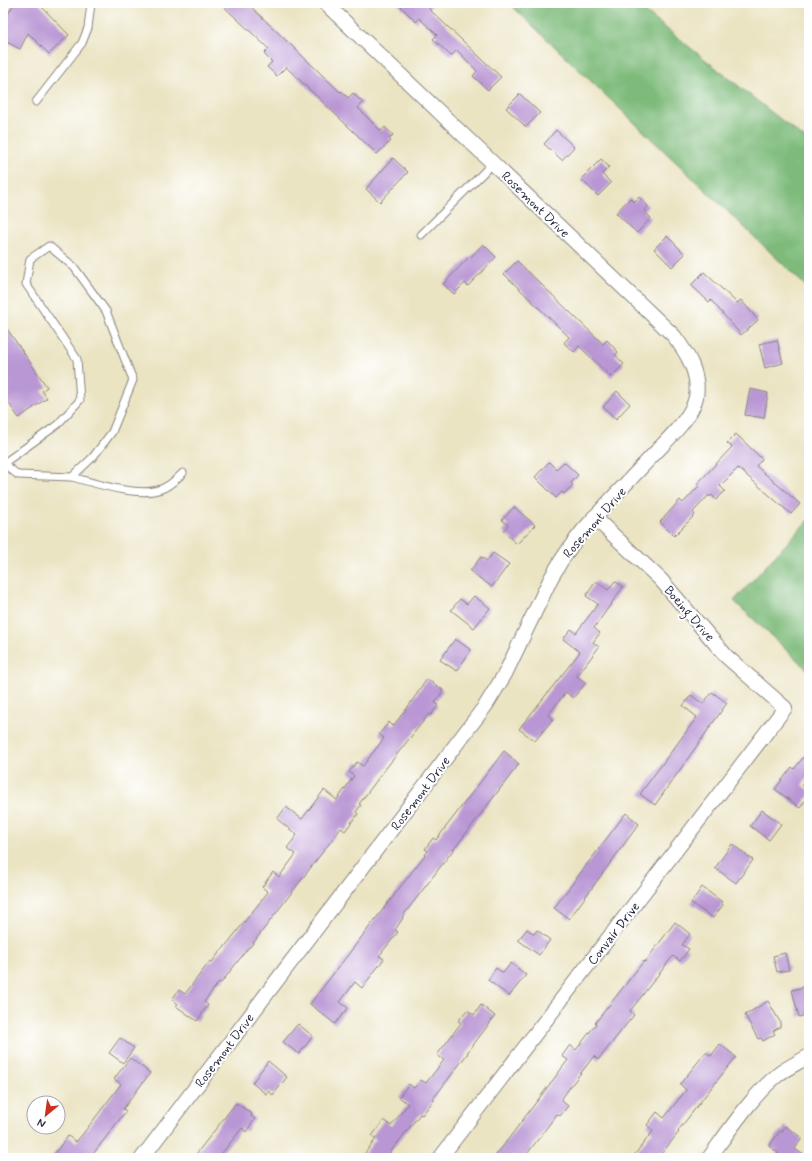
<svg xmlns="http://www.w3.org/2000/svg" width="812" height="1161" font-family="Mynerve,sans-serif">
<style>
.forest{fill:#7ebb7a;stroke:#506e5a}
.building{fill:#b996d4}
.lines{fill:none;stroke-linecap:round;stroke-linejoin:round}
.lane-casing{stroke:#86837f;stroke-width:9}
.street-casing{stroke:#86837f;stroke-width:16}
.lane{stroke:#fff;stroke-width:7}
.street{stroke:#fff;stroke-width:14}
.labels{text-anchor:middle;stroke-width:4;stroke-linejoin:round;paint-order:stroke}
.street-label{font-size:13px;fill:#22223b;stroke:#fff}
</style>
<rect width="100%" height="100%" fill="#fff"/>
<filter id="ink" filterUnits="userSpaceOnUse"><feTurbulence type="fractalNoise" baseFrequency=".025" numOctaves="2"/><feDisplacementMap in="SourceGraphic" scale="8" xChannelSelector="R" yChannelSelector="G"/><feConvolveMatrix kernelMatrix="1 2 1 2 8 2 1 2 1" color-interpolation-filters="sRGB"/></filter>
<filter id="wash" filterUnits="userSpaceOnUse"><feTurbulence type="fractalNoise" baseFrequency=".012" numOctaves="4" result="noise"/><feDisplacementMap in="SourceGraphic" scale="16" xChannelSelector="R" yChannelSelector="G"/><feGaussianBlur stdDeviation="0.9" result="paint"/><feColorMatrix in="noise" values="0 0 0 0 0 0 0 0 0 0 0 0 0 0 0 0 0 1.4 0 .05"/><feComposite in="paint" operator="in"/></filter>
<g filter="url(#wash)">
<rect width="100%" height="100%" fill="#ebe4c3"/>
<g class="forest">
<path d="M513,3H634L809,142V289L511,5Z"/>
<path d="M809,519V671L734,601Z"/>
</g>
<g id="blocks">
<g class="building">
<path d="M14,3H38L69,35L49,54L28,33L20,49L3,40V24Z"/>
<path d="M220,3H247L340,92L341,91L348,98L353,93L363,103L358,108L381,131L385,127L393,135L389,139L391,141L377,154L286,67L277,76L267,67L272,62L264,54L269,49Z"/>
<path d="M397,3H434L429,9L501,77L488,90L473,76L477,71L457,50L451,56L433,39L437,35L419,18L416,22Z"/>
<path d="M520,94L540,113L526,127L506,108Z"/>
<path d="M556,130L574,147L562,160L544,144Z"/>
<path d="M393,158L408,172L380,202L366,189Z"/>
<path d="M601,159L609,167L602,174L611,183L598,196L581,179Z"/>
<path d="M639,197L648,206L644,211L651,218L637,233L616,213L630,198L634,202Z"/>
<path d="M667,236L685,254L672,267L654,249Z"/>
<path d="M483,244L496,257L468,286L465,283L454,294L443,284L469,257L470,258Z"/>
<path d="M517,261L603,344L607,340L618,352L615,355L624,364L611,377L579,346L574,352L564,343L569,337L504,274Z"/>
<path d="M704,272L737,303L741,300L758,320L741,335L711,300L709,302L691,285Z"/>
<path d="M3,323L47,387L42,391L47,398L19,418L3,395Z"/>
<path d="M777,340L783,363L765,368L759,344Z"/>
<path d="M750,389L768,393L764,418L745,415Z"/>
<path d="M617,391L630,404L616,419L603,407Z"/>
<path d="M736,434L762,459L756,466L800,504L791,514L738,468L720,486L725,491L716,500L712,495L710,497L709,495L693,512L695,515L674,536L660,522L680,500L683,503L699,486L697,484L732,447L727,443Z"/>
<path d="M549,462L556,469L564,462L578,475L571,483L573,485L564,494L562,492L556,498L535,477Z"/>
<path d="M514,507L535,525L517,544L503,531L508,525L502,520Z"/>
<path d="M493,553L509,564L492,587L470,571L481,557L487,561Z"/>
<path d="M596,581L608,590L615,581L623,587L594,628L600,633L593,642L599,647L577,676L586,683L573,698L566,692L548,715L553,719L535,741L519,729L580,652L563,639L571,629L576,633L598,604L586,596Z"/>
<path d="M474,596L490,608L474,628L451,610L460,599L467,604Z"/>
<path d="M455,639L471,650L457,671L440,660Z"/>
<path d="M427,679L443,690L435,703L438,705L431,715L429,714L386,768L359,804L361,805L356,812L358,814L345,831L341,828L250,947H249L221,983L219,982L204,1002L208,1005L197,1021L176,1006L178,1004L172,999L179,990L185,994L210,961L212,962L222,949H223L268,892L262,887L273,872L279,877L296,854L287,848L297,835L277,819L286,807L302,819L324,790L337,800L354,776L349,772L357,762L363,766L384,738L379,734L389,722L393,726L408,707Z"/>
<path d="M712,692L727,703L655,805L640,794L697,717L683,706L691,695L703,704Z"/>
<path d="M809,750V776L802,785L809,790V795L800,808L775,789L792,767L794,769Z"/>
<path d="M504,751L519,764L402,917L403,918L395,930L398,932L379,956L384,959L362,988L355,982L340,1002L348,1008L335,1024L310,1004L428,851L425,849L433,838L436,840Z"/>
<path d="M762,810L781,824L769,840L750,826Z"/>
<path d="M626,813L639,824L569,919L554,908Z"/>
<path d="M732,844L753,860L736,883L715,868Z"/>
<path d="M702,887L722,902L721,903L723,905L713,918L691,903Z"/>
<path d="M675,922L690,934L682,945L689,949L680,961L673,956L630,1011L634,1015L598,1060L594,1056L570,1087L561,1100L568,1106L560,1116L557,1114L524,1158H494L568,1060L562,1056L570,1045L576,1050L596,1024L595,1023L644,961L645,962Z"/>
<path d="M527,929L534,934L537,930L550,940L539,955L518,940Z"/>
<path d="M785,953L789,970L777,972L773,956Z"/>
<path d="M511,963L526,975L509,996L488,980L496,968L503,973Z"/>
<path d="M805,987L809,1000V1014L799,1017L792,990Z"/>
<path d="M768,1001L780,1022V1027L773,1031L775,1034L763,1041L761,1038L758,1039L745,1015Z"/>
<path d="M481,1005L495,1016L467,1053H468L433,1099L434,1100L422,1115L420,1114L386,1158H361L376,1139L372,1136L384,1120L391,1126L408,1104L399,1097L409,1084L414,1088L421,1080L426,1083L444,1060L437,1055L461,1023L458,1021L467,1010L474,1015Z"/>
<path d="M298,1024L313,1036L299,1054L283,1042Z"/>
<path d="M120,1038L134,1048L123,1063L109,1053Z"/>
<path d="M720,1044L736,1057L708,1092L678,1131L679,1132L658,1158H632L653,1131L647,1125L657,1112L664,1118L686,1090L680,1084L706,1052L711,1056Z"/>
<path d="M130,1058L150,1073L123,1109L126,1111L90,1158H51L68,1136L76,1142L82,1135L121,1084L114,1079Z"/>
<path d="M268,1061L287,1077L273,1095L268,1091L266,1094L252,1083Z"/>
<path d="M236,1103L252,1114L251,1116L255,1119L246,1132L242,1128L218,1158H193Z"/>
<path d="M785,1126L802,1138L795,1149L808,1158H774L778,1153L769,1146L780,1131L782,1132Z"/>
</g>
</g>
</g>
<g filter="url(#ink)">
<use href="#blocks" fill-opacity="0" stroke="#86837f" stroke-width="1"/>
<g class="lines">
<defs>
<g id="lane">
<path d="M36,102L82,43L88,28L91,3"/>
<path d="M421,235L493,163"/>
<path d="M3,463L18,475L72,477L93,457L112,432L133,380L106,311L74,267L49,246L30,259L26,284L77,359L80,400L57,425L4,463"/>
<path d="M72,477C95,483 138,498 161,489C170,486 176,479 183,473"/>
</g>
<g id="street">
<path d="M142,1158L486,705L505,674L551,578C563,556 578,535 595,517C615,495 635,474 655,453C669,438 692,417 696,397C700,374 687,353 674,336L325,3"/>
<path d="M440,1158L785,708L727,657L661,580L594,517"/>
<path d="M709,1158C729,1131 753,1094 780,1073C789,1067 799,1062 809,1056"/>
</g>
</defs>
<use href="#lane" class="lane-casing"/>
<use href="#street" class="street-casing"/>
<use href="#lane" class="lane"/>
<use href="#street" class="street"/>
</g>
</g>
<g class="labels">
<g class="street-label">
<text transform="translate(536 204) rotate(44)" y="5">Rosemont Drive</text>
<text transform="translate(594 522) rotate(-49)" y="5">Rosemont Drive</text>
<text transform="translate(690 613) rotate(49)" y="5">Boeing Drive</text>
<text transform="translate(420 793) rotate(-53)" y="5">Rosemont Drive</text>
<text transform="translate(613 933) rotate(-52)" y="5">Convair Drive</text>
<text transform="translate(224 1050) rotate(-53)" y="5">Rosemont Drive</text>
</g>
</g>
<rect width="812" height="1161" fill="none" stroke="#fff" stroke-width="16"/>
<g transform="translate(46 1115) rotate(209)"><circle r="19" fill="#ffffff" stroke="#a7a7b1"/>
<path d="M0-3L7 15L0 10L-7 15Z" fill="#c8321e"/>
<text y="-6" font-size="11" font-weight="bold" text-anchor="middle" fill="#22223b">N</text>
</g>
</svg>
